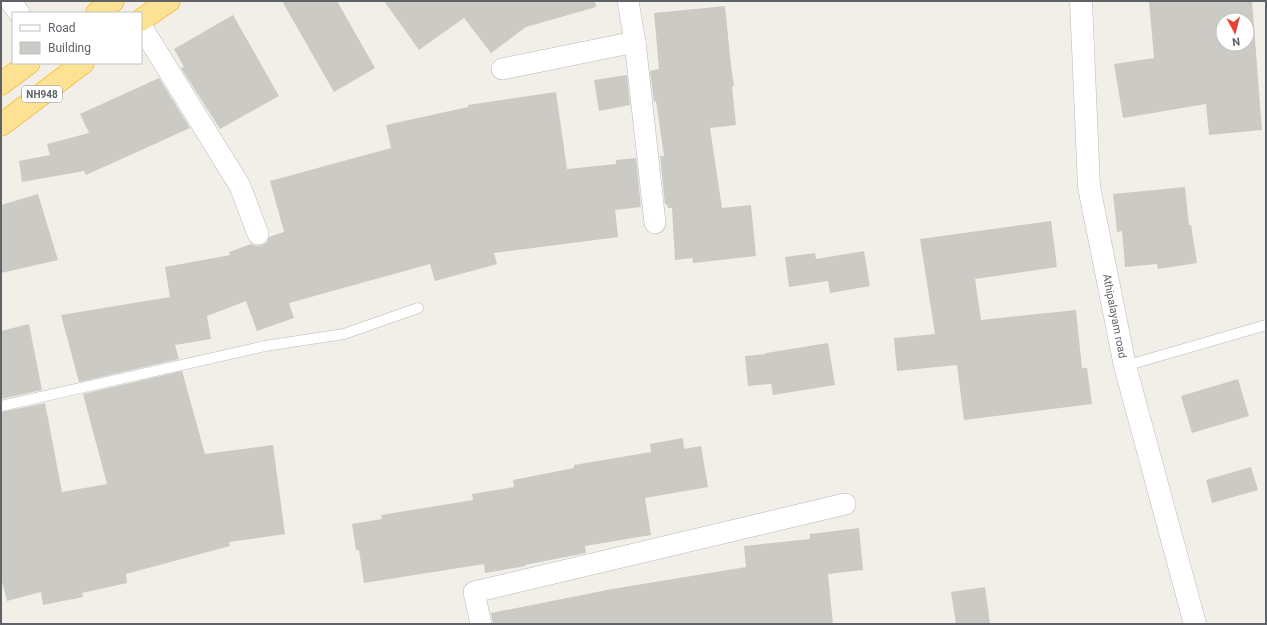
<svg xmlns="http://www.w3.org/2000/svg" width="1267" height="625" font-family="Roboto,sans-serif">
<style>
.building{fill:#cccac5;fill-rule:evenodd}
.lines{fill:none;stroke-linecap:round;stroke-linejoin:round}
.lane-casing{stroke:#b5b8bc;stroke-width:11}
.street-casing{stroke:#b5b8bc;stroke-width:22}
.secondary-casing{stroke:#b6babf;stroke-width:23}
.highway-casing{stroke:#f9ab00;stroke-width:23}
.lane{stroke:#fff;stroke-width:10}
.street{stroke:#fff;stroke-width:21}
.secondary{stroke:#fff;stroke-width:22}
.highway{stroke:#fde293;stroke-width:22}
.labels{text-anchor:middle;stroke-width:3;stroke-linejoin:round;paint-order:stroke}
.shield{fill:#fff;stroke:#8f9295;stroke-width:1}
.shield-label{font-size:10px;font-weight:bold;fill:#5f6368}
.street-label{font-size:11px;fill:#5f6368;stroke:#fff}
</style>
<rect width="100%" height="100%" fill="#f1efe8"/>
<g class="building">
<path d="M282,1H337L375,68L334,92Z"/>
<path d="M384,1H595L596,7L526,27L491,53L464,18L419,50Z"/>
<path d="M1149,1H1252L1262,130L1209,135L1206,104L1123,118L1114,64L1154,58ZM1223,20H1247V44H1223Z"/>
<path d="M725,6L731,66L734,86H732L736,125L710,128L722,208L751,205L756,256L693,263L692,258L675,260L672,208H668L667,204L665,205L660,156H664L656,101L654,102L650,71L659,69L654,13Z"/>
<path d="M233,15L279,96L220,129L181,68L184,67L174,49Z"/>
<path d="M627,75L630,105L599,111L594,80Z"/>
<path d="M159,78L190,128L86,175L84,171L22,182L19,161L50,155L47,144L89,133L80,114Z"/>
<path d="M556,92L567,169L616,164V160L636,158L641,207L615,210L618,237L494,253L497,264L435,281L430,264L289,303L294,318L257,331L246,301L207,316L211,339L175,345L179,359L79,382L61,315L170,297L165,267L230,255L229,252L251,244L256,246L262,245L267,242L269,237L284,232L270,181L391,148L386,125L468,107V105Z"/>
<path d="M1185,187L1189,225H1191L1197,263L1158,269L1157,264L1125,267L1122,231L1117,232L1113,194Z"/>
<path d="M38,194L58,260L1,273V205Z"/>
<path d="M1051,221L1057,267L975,279L981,320L1076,310L1082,368H1087L1092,404L964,420L957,365L897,371L894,338L935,334L920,239Z"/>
<path d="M864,251L870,286L830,293L828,281L789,287L785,257L815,253L816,259Z"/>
<path d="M29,324L42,390L1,399V331Z"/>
<path d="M828,343L835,385L773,395L771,384L748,386L745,356L766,354V353Z"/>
<path d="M182,371L205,454L273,445L285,534L229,542L230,546L126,574L127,583L82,593L83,597L43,605L41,592L7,601L1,578V412L45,403L62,492L107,484L83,394Z"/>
<path d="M1238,379L1249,416L1192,433L1181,396Z"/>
<path d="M683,438L684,449L701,446L708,487L645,498L651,535L585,546L586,553L525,565L526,566L485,573L484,564L364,583L359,550H356L352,524L382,519L381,515L473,500L472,494L514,487L513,480L574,468V465L651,452L650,444Z"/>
<path d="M1251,467L1258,490L1212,503L1206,480Z"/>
<path d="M859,528L863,570L828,574L833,624H493L491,613L612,589L746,567L744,546L810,539V534Z"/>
<path d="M985,587L990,624H956L951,592Z"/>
</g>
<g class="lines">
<defs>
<g id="lane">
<path d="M1125,366L1266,325"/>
<path d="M1,406L265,346L344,334L418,308"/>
</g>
<g id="street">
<path d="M10,1L19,13"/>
<path d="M628,1L635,42L655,223"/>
<path d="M141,26L240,186L258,234"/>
<path d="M502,69L635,42"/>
<path d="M481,624L474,592L845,504"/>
</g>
<path id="secondary" d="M1081,1L1089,187L1125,366L1195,624"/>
<g id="highway">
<path d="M97,13L113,1"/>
<path d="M141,20L169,1"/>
<path d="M1,84L29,63"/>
<path d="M1,125L83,63"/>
</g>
</defs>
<use href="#lane" class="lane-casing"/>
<use href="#street" class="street-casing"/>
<use href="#secondary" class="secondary-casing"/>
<use href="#highway" class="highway-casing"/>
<use href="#lane" class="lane"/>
<use href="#street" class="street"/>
<use href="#secondary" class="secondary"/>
<use href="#highway" class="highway"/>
</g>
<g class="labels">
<rect class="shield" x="22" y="86" width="40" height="16" rx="3"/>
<g class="shield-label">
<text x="42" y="98">NH948</text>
</g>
<g class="street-label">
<text transform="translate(1115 316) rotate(79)" y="4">Athipalayam road</text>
</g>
</g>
<rect width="1267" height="625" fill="none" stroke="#5f6368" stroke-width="4"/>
<rect x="12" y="12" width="130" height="52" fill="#ffffff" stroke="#bfc1c3"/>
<rect x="20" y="25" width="20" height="6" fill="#ffffff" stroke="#bfc1c3"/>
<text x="48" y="32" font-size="12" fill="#5f6368">Road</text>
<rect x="20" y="42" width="20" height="12" fill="#cccac5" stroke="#bfc1c3"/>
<text x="48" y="52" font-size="12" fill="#5f6368">Building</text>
<g transform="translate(1235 32) rotate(173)"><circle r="19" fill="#ffffff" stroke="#bfc1c3"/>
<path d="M0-3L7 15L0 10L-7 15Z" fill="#ea4335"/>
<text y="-6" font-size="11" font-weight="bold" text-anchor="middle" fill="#5f6368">N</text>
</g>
</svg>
